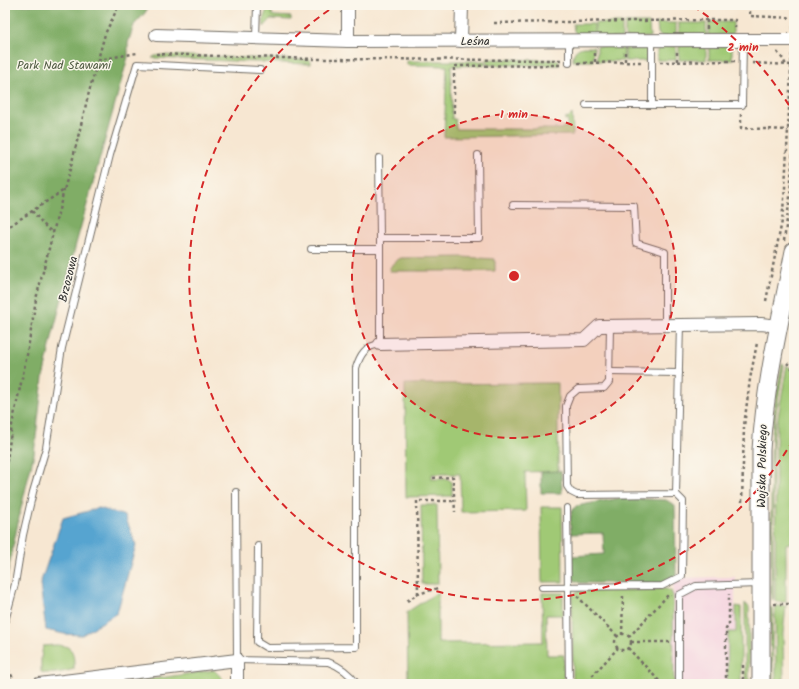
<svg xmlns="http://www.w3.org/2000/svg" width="799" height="689" font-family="Kalam,sans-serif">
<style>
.built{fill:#f4cfde}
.green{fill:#a0c975;stroke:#667a50}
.forest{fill:#80ad66;stroke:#566c48}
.water{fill:#57a4d0;stroke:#41687e}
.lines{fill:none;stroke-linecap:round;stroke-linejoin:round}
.service-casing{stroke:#726d65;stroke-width:8}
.minor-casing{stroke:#726d65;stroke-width:14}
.secondary-casing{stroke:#726d65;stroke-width:19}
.path{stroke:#726d65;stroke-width:2.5;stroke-dasharray:3 3;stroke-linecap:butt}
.service{stroke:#fff;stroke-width:6}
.minor{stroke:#fff;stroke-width:12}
.secondary{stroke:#fff;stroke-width:17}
.ring{fill:none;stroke:#d62828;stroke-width:2;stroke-dasharray:7 5}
.labels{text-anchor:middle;stroke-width:3;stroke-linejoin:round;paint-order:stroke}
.street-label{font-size:12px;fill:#2b2b2b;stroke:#fbf7ec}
.park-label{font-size:12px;fill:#4e5a41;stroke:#fbf7ec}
.centre{fill:#d62828;stroke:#fbf7ec;stroke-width:2}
.ring-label{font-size:12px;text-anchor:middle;font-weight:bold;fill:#d62828;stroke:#fbf7ec;stroke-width:3;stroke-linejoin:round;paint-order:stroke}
</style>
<rect width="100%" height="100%" fill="#fbf7ec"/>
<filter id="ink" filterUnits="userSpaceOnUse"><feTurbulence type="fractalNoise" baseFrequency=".025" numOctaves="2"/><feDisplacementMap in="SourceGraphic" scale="8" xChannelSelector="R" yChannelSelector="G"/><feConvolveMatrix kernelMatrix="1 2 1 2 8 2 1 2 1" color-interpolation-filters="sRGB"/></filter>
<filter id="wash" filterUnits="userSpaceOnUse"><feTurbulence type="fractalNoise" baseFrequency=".012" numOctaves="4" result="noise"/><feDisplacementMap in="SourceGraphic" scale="16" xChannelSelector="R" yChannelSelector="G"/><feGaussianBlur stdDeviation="0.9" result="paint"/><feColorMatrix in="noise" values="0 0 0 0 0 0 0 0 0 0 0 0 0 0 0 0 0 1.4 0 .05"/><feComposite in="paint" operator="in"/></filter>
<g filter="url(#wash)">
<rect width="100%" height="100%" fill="#f7e7d2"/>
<path class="built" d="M735,577V684H675L673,578Z"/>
<g class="green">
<path d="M269,5H272V15L275,16L291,17V20L271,19L264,27L263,19Z"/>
<path d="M709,22H733V35H708Z"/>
<rect x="595" y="23" width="27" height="15"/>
<path d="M625,23H649L650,37L625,38Z"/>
<path d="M657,23H676V37L660,36L658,33Z"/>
<rect x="679" y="23" width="27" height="14"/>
<path d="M573,24H594V38L579,37L574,31Z"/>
<path d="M706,45V60H679V46Z"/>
<rect x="709" y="45" width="23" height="15"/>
<path d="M597,46H624L623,61H597Z"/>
<rect x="625" y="46" width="25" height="15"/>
<path d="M662,46H676V60H657V50Z"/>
<path d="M583,47H594L593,61H573C572,54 576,48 583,47Z"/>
<path d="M162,55L310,60V64L152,58L155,56Z"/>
<path d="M487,59L559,60V65H487Z"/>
<path d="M407,61H485V65L451,66L452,119H455L456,129H561L563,127H568V120H565V118L569,117L572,114L573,135L444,137L447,66L407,65Z"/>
<path d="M462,257L495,259V271H389C391,264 395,261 401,258Z"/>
<path d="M782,364L784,365L776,412L773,445V599L771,600V463L772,432L775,403Z"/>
<path d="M787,365L794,372V542L786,544V602H776L775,600L776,445L777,423Z"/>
<path d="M558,383V471L525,472L526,511L461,512L460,474H432V479H448L452,482V496L406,497L405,384Z"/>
<path d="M421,505H437L438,584H422Z"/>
<path d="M541,507H562L563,582H542Z"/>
<path d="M666,589L671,591L673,596L674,684H573L572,598L574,594L578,591Z"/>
<path d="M438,592V643L543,642L542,593H563V615H546L547,655H564V684H408L407,612Z"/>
<path d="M745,603L749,607V684H745Z"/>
<path d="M736,606L741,607V684H727L728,632H736Z"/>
<path d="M776,606H786L783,634L784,684H776L775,608Z"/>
<path d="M770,607L772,608L773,684H771Z"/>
<path d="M55,645C74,645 74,653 74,669C64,672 51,675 41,672V658L43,646Z"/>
<path d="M214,670L223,679L224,684H119Z"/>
</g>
<g class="forest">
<path d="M5,5H149L145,13L134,25L128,43V57L76,244L53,333L43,378L34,454L21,508L5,586Z"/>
<path d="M561,471L562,493H541V472Z"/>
<path d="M620,498L666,500L675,505L676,575L663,583H580L574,580L572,576V556L604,554L603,533L571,534C571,524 568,513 576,506Z"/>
</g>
<path class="water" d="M99,508L125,516L136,545L117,613L82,635L64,634L46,630L40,584L63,518Z"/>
</g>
<g filter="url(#ink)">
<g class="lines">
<defs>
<g id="service">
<path d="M256,38L257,5"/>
<path d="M652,41V105H742L743,40"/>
<path d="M569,63V41"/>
<path d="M586,105H652"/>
<path d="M513,205L634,206L636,243L665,252V324"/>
<path d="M380,238H479L478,155"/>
<path d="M311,249H380"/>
<path d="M610,326L609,382L604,388L578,389L570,396L566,406L567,486L571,492L577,495L676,494L680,324"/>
<path d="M609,372L679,373"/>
<path d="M236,492L237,660L328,662C340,666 350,674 357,684"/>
<path d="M567,508L569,684"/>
<path d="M258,546L257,642L267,648L356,647V368C360,355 365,346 380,344V238L379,158"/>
<path d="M542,587L662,586L682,576L683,501L676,494"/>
<path d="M5,621L15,584L23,535L33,492L46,448L62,348L110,155L137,64L260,70"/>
<path d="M679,684V595L696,586L760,584"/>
</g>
<g id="minor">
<path d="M156,35L348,41L735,40H794"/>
<path d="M348,41V5"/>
<path d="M461,41L462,5"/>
<path d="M380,344L584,340L599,326L761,324L779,326"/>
<path d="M39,684L237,660V684"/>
</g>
<path id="secondary" d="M761,684V450C765,383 781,317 794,251"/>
</defs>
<use href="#service" class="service-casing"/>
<use href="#minor" class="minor-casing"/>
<use href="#secondary" class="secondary-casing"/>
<g class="path">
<path d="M750,5V16L794,18"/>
<path d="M494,23L707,20"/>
<path d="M707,29V20H735V29"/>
<path d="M793,29L794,9"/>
<path d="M625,52V62"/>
<path d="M777,52L783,59L786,65"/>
<path d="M595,53V62"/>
<path d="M156,54L314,59L561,60"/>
<path d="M98,60L137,53"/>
<path d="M677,61V51"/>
<path d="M660,62L735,61"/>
<path d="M578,63L643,62"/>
<path d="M752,63L791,65"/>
<path d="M454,113V66L561,65"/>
<path d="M741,114V128L788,130"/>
<path d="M32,211L46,227L53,233"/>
<path d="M5,229L64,190L72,162L88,96L105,34L119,5"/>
<path d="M784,241L790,197L794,129"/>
<path d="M766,301L782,221L785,188L792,51"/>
<path d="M787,363L794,370"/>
<path d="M5,474L12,425L27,355L36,299L64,190"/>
<path d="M433,478L453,477L455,512"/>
<path d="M742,502L744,426L750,379L757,343"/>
<path d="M418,594L417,501H454"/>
<path d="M577,596L618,637"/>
<path d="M407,601L418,594L438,588"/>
<path d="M774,604H794"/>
<circle cx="623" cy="642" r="8"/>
<path d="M622,635L623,595"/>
<path d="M629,637L668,595H671"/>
<path d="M631,642H670"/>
<path d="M628,648L662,684"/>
<path d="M5,664L13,678V684"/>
<path d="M743,665V684"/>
<path d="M592,676L618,648"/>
<path d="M726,684V629L729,624V594"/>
</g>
<use href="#service" class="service"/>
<use href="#minor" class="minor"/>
<use href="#secondary" class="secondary"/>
</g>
</g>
<circle cx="514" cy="276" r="162" fill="#d62828" fill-opacity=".12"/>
<g class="ring">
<circle cx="514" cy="276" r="162"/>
<path d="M793 440A324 324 0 1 1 335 6M693 6A324 324 0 0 1 793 112"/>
</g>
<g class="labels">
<g class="street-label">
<text x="475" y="45">Leśna</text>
<text transform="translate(68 279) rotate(-76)" y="4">Brzozowa</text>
<text transform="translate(762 466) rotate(-89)" y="4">Wojska Polskiego</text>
</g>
<g class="park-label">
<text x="64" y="69">Park Nad Stawami</text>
</g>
</g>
<circle cx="514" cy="276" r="6" class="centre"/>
<g class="ring-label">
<text x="743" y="51">2 min</text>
<text x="514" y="118">1 min</text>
</g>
<rect width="799" height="689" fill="none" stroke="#fbf7ec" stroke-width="20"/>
</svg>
